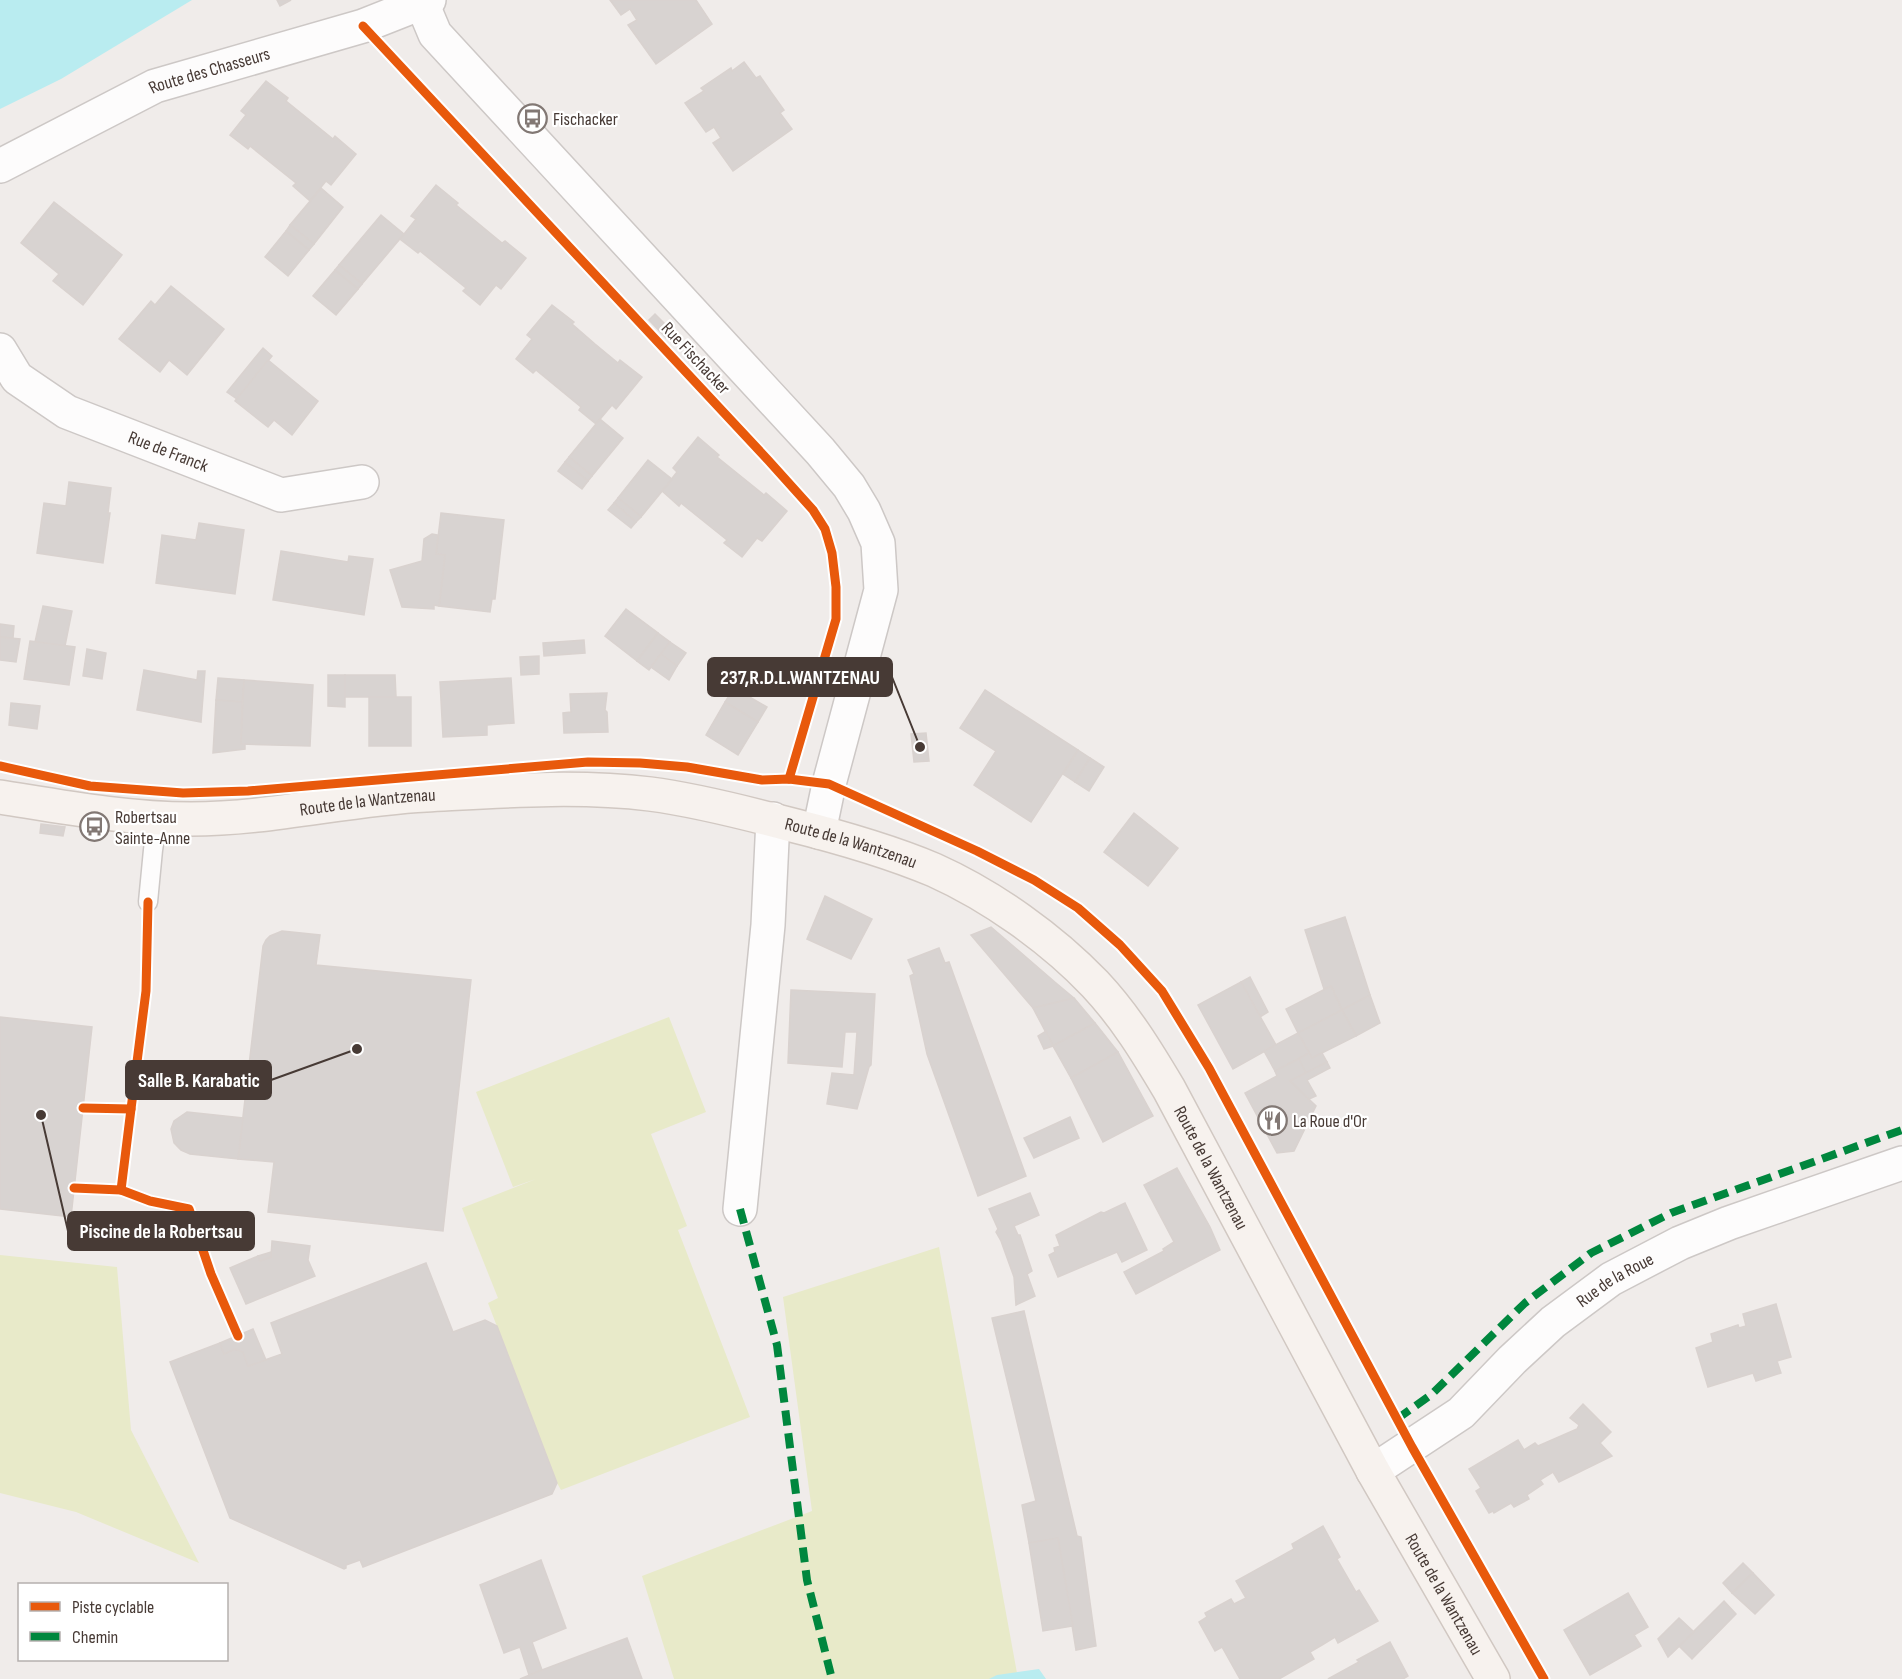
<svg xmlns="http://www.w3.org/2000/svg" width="1902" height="1679" font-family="'Sofia Sans Condensed',sans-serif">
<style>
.green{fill:#e8eac9}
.water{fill:#b9ecf0}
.building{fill:#d8d3d1;stroke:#d9d2cf;stroke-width:1.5}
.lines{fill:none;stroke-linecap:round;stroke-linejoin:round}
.lane-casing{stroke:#cdc8c6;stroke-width:21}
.street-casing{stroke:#cdc8c6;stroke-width:36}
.secondary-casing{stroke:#d1c8c2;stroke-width:36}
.lane{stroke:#fdfcfc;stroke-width:18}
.street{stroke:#fdfcfc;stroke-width:33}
.secondary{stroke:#f7f2ee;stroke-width:33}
.quiet{stroke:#00873e;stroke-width:8;stroke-dasharray:15 8;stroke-linecap:butt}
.cycleway-casing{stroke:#fff;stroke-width:13}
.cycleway{stroke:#e8590c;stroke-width:9}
.labels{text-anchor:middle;stroke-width:4.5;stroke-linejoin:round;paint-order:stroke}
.street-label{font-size:18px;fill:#473a35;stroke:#fff}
.poi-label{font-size:18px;fill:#473a35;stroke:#fff;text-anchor:start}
.leader{fill:none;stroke:#473a35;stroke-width:2}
.callout-dot{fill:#473a35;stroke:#fff;stroke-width:2}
.callout{fill:#473a35;stroke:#473a35;stroke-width:2}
.callout-label{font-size:20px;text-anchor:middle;font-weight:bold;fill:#fff}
</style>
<rect width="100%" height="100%" fill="#f0ecea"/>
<g class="green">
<path d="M669,1017L706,1112L651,1134L687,1226L678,1230L750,1417L561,1490L557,1483L488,1303L498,1298L462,1208L536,1179L513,1187L476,1092Z"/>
<path d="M939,1247L1017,1673L1034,1679H674L642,1576L812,1511L783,1297Z"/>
<path d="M0,1255L117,1267L131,1430L199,1563L76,1512L0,1493Z"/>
</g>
<g class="water">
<path d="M0,0H192L61,79L0,109Z"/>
<path d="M1039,1669L1046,1679H989L997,1675Z"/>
</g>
<g class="building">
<path d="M277,0H291L280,6Z"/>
<path d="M610,0H696L712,24L656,64L628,25L637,20L630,9L621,15Z"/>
<path d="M744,62L756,78L760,76L771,92L784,110L780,113L792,129L733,171L713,143L721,138L714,127L706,132L685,103L704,91L701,88L731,68L732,71Z"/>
<path d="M266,81L288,98L286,101L333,139L335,136L356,154L331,185L326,181L310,201L293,186L296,183L250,146L248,149L230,135L246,115L241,111Z"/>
<path d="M436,185L458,203L456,205L502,243L505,241L526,258L501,289L496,285L480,305L463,291L466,288L420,251L418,253L400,239L416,219L411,216Z"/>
<path d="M321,188L343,207L314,244L290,225Z"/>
<path d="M54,202L122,255L83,305L53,281L59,274L21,243Z"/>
<path d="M381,215L404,234L362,284L339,265Z"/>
<path d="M290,225L314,244L309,250L286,231Z"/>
<path d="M286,231L309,250L288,276L265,257Z"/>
<path d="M339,265L362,284L358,289L335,270Z"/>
<path d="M335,270L358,289L336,315L313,296Z"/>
<path d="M171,286L224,329L187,375L169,360L160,372L119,339L151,301L155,305Z"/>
<path d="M552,305L574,322L572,324L595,344L618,363L620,360L642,377L616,409L612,405L596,424L579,410L581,407L536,370L533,373L516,359L532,339L527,335Z"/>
<path d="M655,314L672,331L666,338L649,320Z"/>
<path d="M263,348L272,356L237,399L227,392Z"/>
<path d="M268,360L318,401L292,435L274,420L268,427L235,401Z"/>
<path d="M600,419L623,438L592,476L569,457Z"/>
<path d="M698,437L719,455L717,457L764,495L766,493L787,511L762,541L757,538L742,557L724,543L727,540L681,503L679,506L662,491L677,472L673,468Z"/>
<path d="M569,457L592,476L588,481L565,462Z"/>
<path d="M648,460L672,479L641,517L618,498Z"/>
<path d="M565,462L588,481L582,489L558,471Z"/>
<path d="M69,482L111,488L108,513H110L103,563L37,553L44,503L66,506Z"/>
<path d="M618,498L641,517L636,522L614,503Z"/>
<path d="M614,503L636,522L631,528L608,510Z"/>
<path d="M441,513L504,520L495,599H492L490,612L439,606L445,555L436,554Z"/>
<path d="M199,523L244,530L235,594L156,583L162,535L196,540Z"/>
<path d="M432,534L438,535L436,554L445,555L439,606L434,605V609L402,607L390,570L422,561L424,539Z"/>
<path d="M281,551L348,562L349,556L373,559L364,615L273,600Z"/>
<path d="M43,606L72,611L65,646L35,642Z"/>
<path d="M626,609L658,633L637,661L605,636Z"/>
<path d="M0,624L14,626L13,638L0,637Z"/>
<path d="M658,633L670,642L649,670L637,661Z"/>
<path d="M0,637L20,639L16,662L0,660Z"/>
<path d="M584,640L585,653L544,656L543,643Z"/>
<path d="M30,641L75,647L69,685L24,679Z"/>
<path d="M670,642L686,653L677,666L661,654Z"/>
<path d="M87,649L106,653L102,679L83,676Z"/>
<path d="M661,654L677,666L669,680L651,667Z"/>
<path d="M539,656V674L521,675L520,657Z"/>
<path d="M144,670L197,680L198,671H205L201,722L137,710Z"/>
<path d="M328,675H345V707L328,706Z"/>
<path d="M345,675H395L396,697H345Z"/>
<path d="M218,678L244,680L242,702L216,700Z"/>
<path d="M511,678L514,723L487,725V735L443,737L440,682Z"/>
<path d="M244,680L313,685L310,746L241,744Z"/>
<path d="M734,688L767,707L758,722L725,702Z"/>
<path d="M985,690L1078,750L1031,822L974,785L996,751L960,728Z"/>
<path d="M607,693L605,710L607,712L608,732L564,733L563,713L571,712L570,694Z"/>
<rect x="369" y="697" width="42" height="49"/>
<path d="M216,700L242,702L241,744H245V749L213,753Z"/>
<path d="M725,702L758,722L738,755L706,735Z"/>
<path d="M11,703L40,706L37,729L9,725Z"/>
<path d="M926,733L929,761L914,762L911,734Z"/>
<path d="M1078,750L1090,758L1075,782L1063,774Z"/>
<path d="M1090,758L1104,767L1089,791L1075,782Z"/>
<path d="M1134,813L1178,848L1148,886L1104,852Z"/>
<path d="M41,824L65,827L63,836L40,833Z"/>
<path d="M825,896L872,919L851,959L807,939Z"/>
<path d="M1345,917L1370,995L1342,1010L1331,986L1324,989L1305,930Z"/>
<path d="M991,927L1056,983L1074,998L1033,1008L971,935Z"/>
<path d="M282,931L320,935L316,965L471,980L443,1231L268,1212L274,1162L238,1159L263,946L266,940L270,936Z"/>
<path d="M939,948L945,963L949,962L1026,1176L978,1196L927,1054L910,976L914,974L908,960Z"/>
<path d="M1250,977L1268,1012L1260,1017L1241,982Z"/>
<path d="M1241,982L1276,1045L1233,1069L1198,1005Z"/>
<path d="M1331,986L1342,1010L1298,1033L1286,1009Z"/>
<path d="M791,990L875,994L871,1065L869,1067L857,1109L827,1104L832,1073L854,1075L857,1032H845L842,1067L788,1063Z"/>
<path d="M1370,995L1380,1023L1356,1036L1342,1010Z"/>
<path d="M1074,998L1095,1023L1053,1046L1033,1008Z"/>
<path d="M1342,1010L1356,1036L1312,1058L1298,1033Z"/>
<path d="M0,1017L92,1027L71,1217L0,1209Z"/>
<path d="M1095,1023L1118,1052L1071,1078L1053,1046Z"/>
<path d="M1046,1031L1053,1046L1044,1049L1038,1036Z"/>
<path d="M1298,1033L1309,1053L1275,1071L1264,1051Z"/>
<path d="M1118,1052L1153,1116L1103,1142L1071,1078Z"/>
<path d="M1309,1053L1312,1058L1322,1053L1327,1062L1306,1073L1299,1059Z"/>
<path d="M1299,1059L1306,1073L1290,1081L1316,1106L1294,1151L1277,1153L1245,1093L1277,1076L1275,1071Z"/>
<path d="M1327,1062L1330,1068L1307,1080L1316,1096L1309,1099L1290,1081Z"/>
<path d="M187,1112L243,1118L238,1159L190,1154L181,1150L174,1143L171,1129L174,1121Z"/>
<path d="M1070,1117L1079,1138L1034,1158L1024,1138Z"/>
<path d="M1177,1168L1210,1227L1220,1250L1136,1294L1124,1272L1164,1251L1163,1249L1174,1242L1144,1185Z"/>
<path d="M1030,1193L1039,1215L1014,1226L1018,1235H1020L1032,1271L1027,1274L1035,1296L1016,1305L1014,1277L1001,1241L996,1232L998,1229L989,1209Z"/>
<path d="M1125,1203L1147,1250L1122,1262L1117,1252L1058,1277L1049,1255L1055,1252L1054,1248L1060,1246L1056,1235L1101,1212L1104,1213Z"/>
<path d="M272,1241L310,1246L308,1260L315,1276L246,1304L230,1268L258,1256L260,1261L271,1257Z"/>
<path d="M271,1252V1257L260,1261L258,1256Z"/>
<path d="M426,1263L453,1332L485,1320L497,1326L557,1483L552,1494L363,1567L360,1560L346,1565V1568L344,1569L230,1518L170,1362L220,1343L224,1354L235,1349L243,1352L248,1366L282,1354L271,1323Z"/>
<path d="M1776,1304L1791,1357L1777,1361L1781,1373L1756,1381L1753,1373L1708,1387L1696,1348L1713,1342L1711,1334L1738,1325L1739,1328L1746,1326L1743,1314Z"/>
<path d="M1024,1311L1077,1536L1081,1537L1096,1646L1076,1650L1058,1538L1029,1543L1022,1505L1036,1501L992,1318Z"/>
<path d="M253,1329L266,1360L248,1366L243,1352L235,1349L224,1354L220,1343Z"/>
<path d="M1583,1404L1611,1432L1600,1443L1612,1456L1559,1482L1553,1472L1540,1480L1543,1484L1527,1495L1529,1499L1514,1507L1511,1503L1494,1513L1493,1511L1489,1513L1476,1491L1481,1488L1469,1469L1518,1440L1524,1450L1535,1443L1538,1446L1577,1429L1579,1425L1570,1418Z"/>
<path d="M1323,1526L1340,1557L1337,1559L1356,1592L1359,1590L1378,1621L1338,1643L1335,1637L1322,1645L1310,1652L1314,1659L1279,1679H1240L1222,1647L1215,1651L1199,1622L1207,1617L1205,1613L1231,1599L1234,1604L1246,1598L1236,1581L1294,1549L1292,1544Z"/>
<path d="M1058,1538L1073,1626L1043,1631L1029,1543Z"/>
<path d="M541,1560L566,1628L532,1642L542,1670L529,1675L520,1647L504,1653L480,1585Z"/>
<path d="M1743,1563L1753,1573L1732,1593L1723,1583Z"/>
<path d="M1753,1573L1774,1595L1755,1614L1732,1593Z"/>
<path d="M1628,1593L1648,1627L1634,1635L1641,1646L1590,1675L1564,1630Z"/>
<path d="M1724,1601L1736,1614L1692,1659L1679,1646Z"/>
<path d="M1679,1618L1694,1632L1668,1657L1658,1639Z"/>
<path d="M627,1638L642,1679H520L542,1670Z"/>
<path d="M1390,1642L1408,1676L1403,1679H1328L1359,1662L1357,1660Z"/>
</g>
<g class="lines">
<defs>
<path id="lane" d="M148,902L153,850L158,818"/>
<g id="street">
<path d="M422,3L435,34L820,451L849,486L864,511L878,543L881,590L829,784L819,832"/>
<path id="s1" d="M0,166L155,86L363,26L429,0"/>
<path id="s2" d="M0,350L17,378L67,412L281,495L362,482"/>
<path d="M740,1209L768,925L773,819"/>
<path id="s3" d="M1373,1471L1461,1413L1512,1360L1553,1322L1611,1279L1680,1243L1729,1223L1902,1163"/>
</g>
<g id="secondary">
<path id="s4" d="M0,797C63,807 127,819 191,819C270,819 347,799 426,795C500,791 576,785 650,794C696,800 743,812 788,824C836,836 889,851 934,870C992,896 1052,939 1095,984C1125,1016 1147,1052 1169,1089L1373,1471L1493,1679"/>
</g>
</defs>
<use href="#lane" class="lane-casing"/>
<use href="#street" class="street-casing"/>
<use href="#secondary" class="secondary-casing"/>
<use href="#lane" class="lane"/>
<use href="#street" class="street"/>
<use href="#secondary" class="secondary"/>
<g class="quiet">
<path d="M740,1209L777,1345L807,1580L832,1679"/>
<path d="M1397,1419L1432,1394L1525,1303L1591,1253L1671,1213L1902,1130"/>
</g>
<defs>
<g id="cycleway">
<path d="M363,26L768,460L813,510L825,529L832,553L836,587V619L789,779"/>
<path d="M0,766L90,786L183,793L248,791L588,762L640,763L687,767L762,780L789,779L829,784L977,851L1034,880L1078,908L1120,945L1162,991L1209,1068L1412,1447L1544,1679"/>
<path d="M83,1108L131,1109L146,991L148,902"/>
<path d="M74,1188L121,1190L131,1109"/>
<path d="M121,1190L150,1201L189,1209L211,1274L238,1336"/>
</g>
</defs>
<use href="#cycleway" class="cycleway-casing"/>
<use href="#cycleway" class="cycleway"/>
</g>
<defs>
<symbol id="bus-ring" viewBox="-11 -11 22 22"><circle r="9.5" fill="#fff" stroke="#827874" stroke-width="1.5"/><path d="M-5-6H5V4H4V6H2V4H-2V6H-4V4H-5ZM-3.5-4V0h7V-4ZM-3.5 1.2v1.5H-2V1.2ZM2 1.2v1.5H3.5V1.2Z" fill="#827874"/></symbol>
<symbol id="restaurant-ring" viewBox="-11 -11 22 22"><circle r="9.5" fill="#fff" stroke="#827874" stroke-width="1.5"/><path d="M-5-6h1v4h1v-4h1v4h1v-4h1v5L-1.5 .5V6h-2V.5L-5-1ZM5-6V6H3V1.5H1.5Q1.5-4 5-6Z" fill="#827874"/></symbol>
</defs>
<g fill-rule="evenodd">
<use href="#bus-ring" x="516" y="102" width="33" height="33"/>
<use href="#bus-ring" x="78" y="810" width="33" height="33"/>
<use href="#restaurant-ring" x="1256" y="1104" width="33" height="33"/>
</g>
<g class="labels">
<g class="street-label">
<text dy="6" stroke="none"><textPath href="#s1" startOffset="231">Route des Chasseurs</textPath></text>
<text transform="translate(696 358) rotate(47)" y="6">Rue Fischacker</text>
<text dy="6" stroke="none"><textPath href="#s2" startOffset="202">Rue de Franck</textPath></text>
<text dy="6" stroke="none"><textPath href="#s4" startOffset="370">Route de la Wantzenau</textPath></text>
<text dy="6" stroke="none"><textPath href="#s4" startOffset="860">Route de la Wantzenau</textPath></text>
<text dy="6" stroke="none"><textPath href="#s4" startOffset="1364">Route de la Wantzenau</textPath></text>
<text dy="6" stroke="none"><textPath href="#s3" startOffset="310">Rue de la Roue</textPath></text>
<text dy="6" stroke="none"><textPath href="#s4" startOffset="1850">Route de la Wantzenau</textPath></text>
</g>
<g class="poi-label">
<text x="553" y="125">Fischacker</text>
<text x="115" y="823">Robertsau<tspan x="115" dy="21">Sainte-Anne</tspan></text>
<text x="1293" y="1127">La Roue d'Or</text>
</g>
</g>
<path class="leader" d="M920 747L892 677M357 1049L271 1080M41 1115L68 1231"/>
<g class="callout-dot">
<circle cx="920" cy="747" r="6"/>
<circle cx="357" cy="1049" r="6"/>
<circle cx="41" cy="1115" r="6"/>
</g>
<g class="callout">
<rect x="708" y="658" width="184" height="38" rx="6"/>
<rect x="126" y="1061" width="145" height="38" rx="6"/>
<rect x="68" y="1212" width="186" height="38" rx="6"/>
</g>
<g class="callout-label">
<text x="800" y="684">237,R.D.L.WANTZENAU</text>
<text x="199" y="1087">Salle B. Karabatic</text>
<text x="161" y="1238">Piscine de la Robertsau</text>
</g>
<rect x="18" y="1583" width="210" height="78" fill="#ffffff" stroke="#b5b0ae" stroke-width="1.5"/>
<rect x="30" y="1602" width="30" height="9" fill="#e8590c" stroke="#b5b0ae" stroke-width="1.5"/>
<text x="72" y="1613" font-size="18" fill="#473a35">Piste cyclable</text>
<rect x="30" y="1632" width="30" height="9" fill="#00873e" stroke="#b5b0ae" stroke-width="1.5"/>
<text x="72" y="1643" font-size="18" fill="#473a35">Chemin</text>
</svg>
